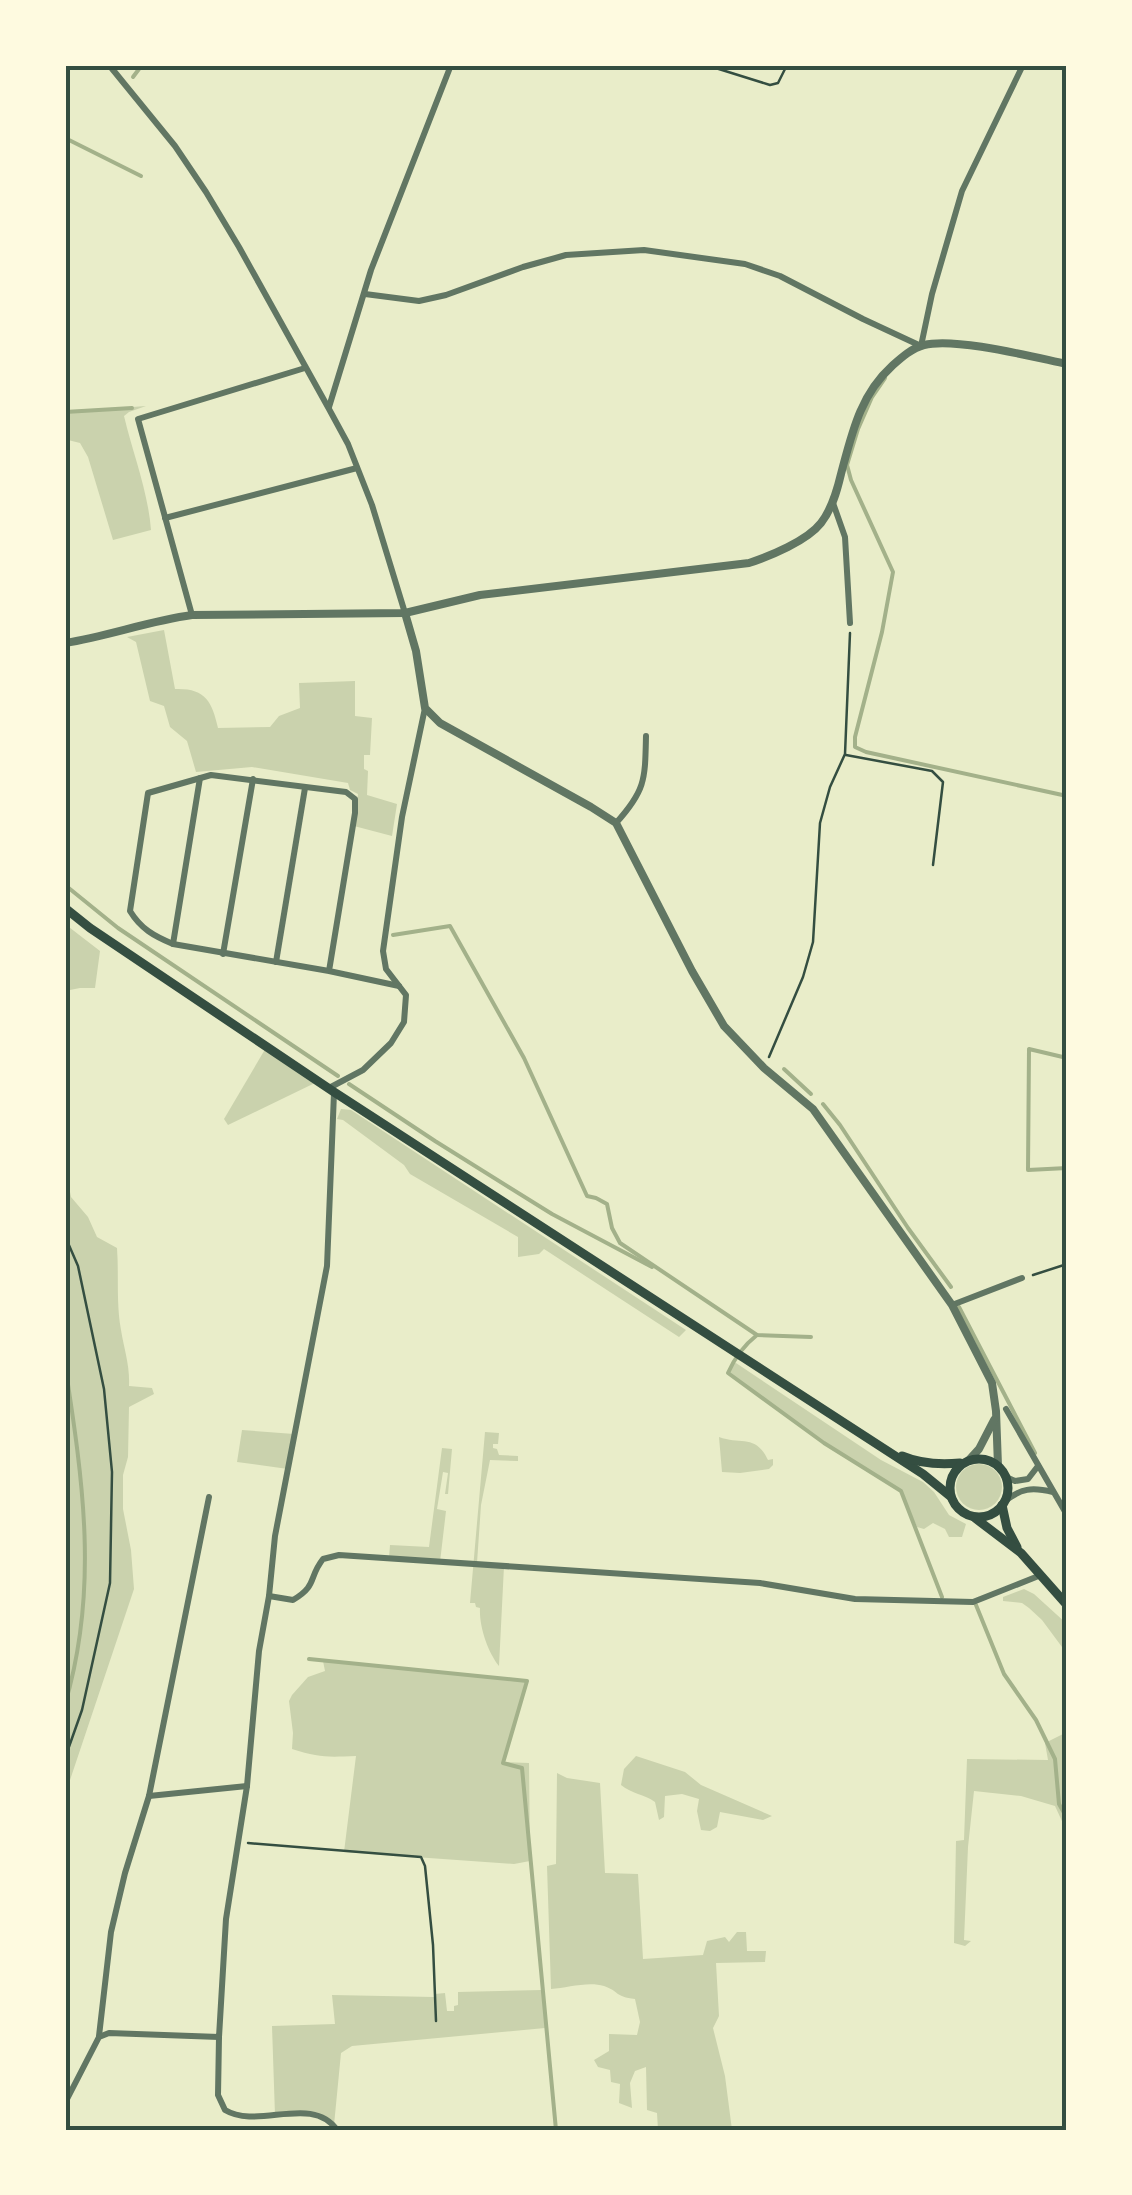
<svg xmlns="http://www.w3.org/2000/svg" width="1132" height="2195" font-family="Spectral,serif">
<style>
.green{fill:#cad2ad}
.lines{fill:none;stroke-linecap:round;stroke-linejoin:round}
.stream{stroke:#a3b18a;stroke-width:4}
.path{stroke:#344e41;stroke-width:2.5}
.minor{stroke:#617663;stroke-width:6}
.tertiary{stroke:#617663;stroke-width:8}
.secondary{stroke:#344e41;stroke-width:9}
.neatline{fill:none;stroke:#344e41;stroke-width:4}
</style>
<rect width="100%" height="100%" fill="#e9edc9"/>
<g class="green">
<path d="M146,406L129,412L124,416C133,454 148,491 151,530L113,540L88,457L80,443L68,440L65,429V412Z"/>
<path d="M164,630L175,689C205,688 212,701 218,728L270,727L279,716L300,708L299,683L355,681V716L372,718L370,755H364V769L368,771L367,795L397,804L392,836L354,826L358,794L350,790L348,783L252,767L196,772L187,741L170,727L164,706L150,701L136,642L127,637Z"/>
<path d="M65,924L100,951L95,988H80L65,991Z"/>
<path d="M267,1046L319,1081L228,1125L224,1119Z"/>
<path d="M341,1109L351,1110L686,1330L679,1337L544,1249L539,1254L518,1257V1237L410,1174L404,1165L343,1120L337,1119Z"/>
<path d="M65,1167L71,1197L88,1217L97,1237L117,1248C119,1275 116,1303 121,1330C124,1349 130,1365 129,1386L152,1388L154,1394L129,1407L128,1457L123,1475V1509L131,1550L134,1589L65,1795V1530L69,1513L65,1472Z"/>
<path d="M733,1361L881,1460L923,1482L934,1492L949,1515L966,1524L962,1537H949L945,1529L933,1523L924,1529L917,1527L901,1491L824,1443L728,1373Z"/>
<path d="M242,1430L294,1434L288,1469L237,1462Z"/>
<path d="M485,1432L499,1433L498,1444H493V1448L497,1449L499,1455L518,1456V1461L490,1460L481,1505L477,1563L504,1566L499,1666C488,1652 479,1627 480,1608L476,1607L475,1603H470Z"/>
<path d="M719,1437C741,1445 756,1434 768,1460L773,1459V1465L769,1469L740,1473L722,1472Z"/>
<path d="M442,1448L452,1449L448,1494H445L448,1473L443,1472L437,1509L446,1511L440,1562L389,1558L390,1545L429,1547Z"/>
<circle cx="979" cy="1487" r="23"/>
<path d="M1024,1589L1034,1594L1067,1624V1646L1062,1647L1042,1620L1029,1608L1022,1603L1003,1601V1597Z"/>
<path d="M323,1661L527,1681L503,1762L529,1763L530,1861L514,1864L344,1852L356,1756C329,1757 319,1758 292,1749L293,1733L289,1701L292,1695L308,1677L325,1671Z"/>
<path d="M1067,1732V1832L1055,1806L1021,1796L974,1791L968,1847L964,1940L971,1941L965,1946L954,1943L956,1841L964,1840L967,1759L1048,1760L1045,1743Z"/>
<path d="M636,1756L685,1772L701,1785L772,1816L763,1820L720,1812L717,1827L710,1831L701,1830L697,1811L699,1799L682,1794L665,1796L664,1817L659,1820L655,1802C644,1794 632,1794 621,1785L624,1769Z"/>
<path d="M557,1773L567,1778L600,1783L605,1873L638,1874L643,1959L703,1955L707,1941L725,1937L729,1942L737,1932H746L747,1951H766L765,1962L716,1963L719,2016L713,2028L725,2076L732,2130H658L657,2113L647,2110L646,2067L635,2071L630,2083L632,2108L619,2103L620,2084L611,2082L610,2070L598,2067L594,2060L609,2051V2034L637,2035L640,2022L635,1999C615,1997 619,1991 604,1986C588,1981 567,1988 551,1989L547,1866L556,1864Z"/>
<path d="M542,1990L545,2028L352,2046L341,2053L334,2125L312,2114L275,2115L272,2026L335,2024L332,1995L434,1997L435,1994L445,1993L447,2011H454V2006L458,2005V1992Z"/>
</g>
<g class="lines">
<g class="stream">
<path d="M133,77L142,65"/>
<path d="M65,138L141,176"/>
<path d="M885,378L872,397L858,429L847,465L851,480L893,572L882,632L855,737V747L866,752L1067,796"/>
<path d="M65,412L132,408"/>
<path d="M65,885L118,928L338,1076"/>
<path d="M393,935L450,926L524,1058L587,1196L596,1198L607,1204L612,1228L620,1243L757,1335L811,1337"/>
<path d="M1067,1058L1029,1049L1028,1170L1067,1168"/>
<path d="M784,1069L811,1094"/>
<path d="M349,1084L435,1141L552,1214L652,1267"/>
<path d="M823,1104L840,1125L908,1228L951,1287"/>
<path d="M959,1307L1035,1453"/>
<path d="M757,1335C743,1346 735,1357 728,1373L824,1443L901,1491L942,1597"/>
<path d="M65,1365C83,1481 99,1589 65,1704"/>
<path d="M976,1605L1004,1674L1036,1720L1055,1759L1059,1804L1067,1818"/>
<path d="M309,1659L527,1681L503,1763L522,1768L556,2130"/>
</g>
<g class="path">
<path d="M706,65L770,85L778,83L787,65"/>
<path d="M846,755L932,771L943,782L933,865"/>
<path d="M769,1057L803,977L813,942L820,823L830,787L845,754L850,633"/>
<path d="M65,1236L78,1266L104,1389L112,1472L110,1583L82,1710L65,1758"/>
<path d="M1033,1275L1067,1264"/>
<path d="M248,1843L421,1857L425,1866L433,1945L436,2021"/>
</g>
<g class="minor">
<path d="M109,65L175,146L206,192L239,247L329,409L348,444L372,505L405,613"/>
<path d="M365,294L419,301L446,295L523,267L566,255L644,250L745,264L780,276L863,319L921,346L932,294L962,191L1023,65"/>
<path d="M329,407L371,270L451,65"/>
<path d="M833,503L845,537L850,623"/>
<path d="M165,518L357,468"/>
<path d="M192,615L138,419L305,368"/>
<path d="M616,823C646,790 645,779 646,736"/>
<path d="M173,944L200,778"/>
<path d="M223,954L253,779"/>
<path d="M276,962L305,788"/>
<path d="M329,971L355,813V799L346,792L211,775L148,793L130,911C141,929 154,936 173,944L329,971L399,986"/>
<path d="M329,1088L363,1070L391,1043L404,1022L406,995L386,969L383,951L402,817L425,708"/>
<path d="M952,1305L1022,1278"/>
<path d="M1006,1409L1067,1515"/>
<path d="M1006,1477L1015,1481L1028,1479L1038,1466"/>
<path d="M1004,1502C1021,1488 1032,1487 1053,1492"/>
<path d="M269,1596L293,1600C318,1585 308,1578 323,1559L339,1555L760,1583L855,1599L973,1602L1041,1575"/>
<path d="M149,1796L247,1786"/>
<path d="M99,2036L111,1932L125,1873L149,1796L209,1497"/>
<path d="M219,2037L218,2095L225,2110C258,2130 312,2094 337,2130"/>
<path d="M65,2103L99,2037L109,2033L219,2037L226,1919L247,1786L259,1651L269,1596L275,1536L327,1266L334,1093"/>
</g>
<g class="tertiary">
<path d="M405,613L416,651L425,708L440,723L591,807L616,823L692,971L724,1026L764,1068L813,1109L952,1305L992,1383L996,1411L998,1466"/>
<path d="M65,643C108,636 149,621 192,615L405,613L480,595L749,563C770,556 807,541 821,523C832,509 837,491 841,474C852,433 860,395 892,366C901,358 912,348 924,345C955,337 1033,357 1067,364"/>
<path d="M969,1460L979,1449L994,1420"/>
</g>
<g class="secondary">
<path d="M65,908L90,928L334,1092L923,1474L950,1496"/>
<path d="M902,1456C921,1464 939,1465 960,1463"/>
<circle cx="979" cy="1488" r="29"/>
<path d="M1002,1505L1007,1528L1017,1547"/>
<path d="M975,1518L1021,1553L1067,1605"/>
</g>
</g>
<rect width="1132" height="2195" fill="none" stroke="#fefae0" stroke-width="135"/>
<rect x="68" y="68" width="996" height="2060" class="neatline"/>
</svg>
